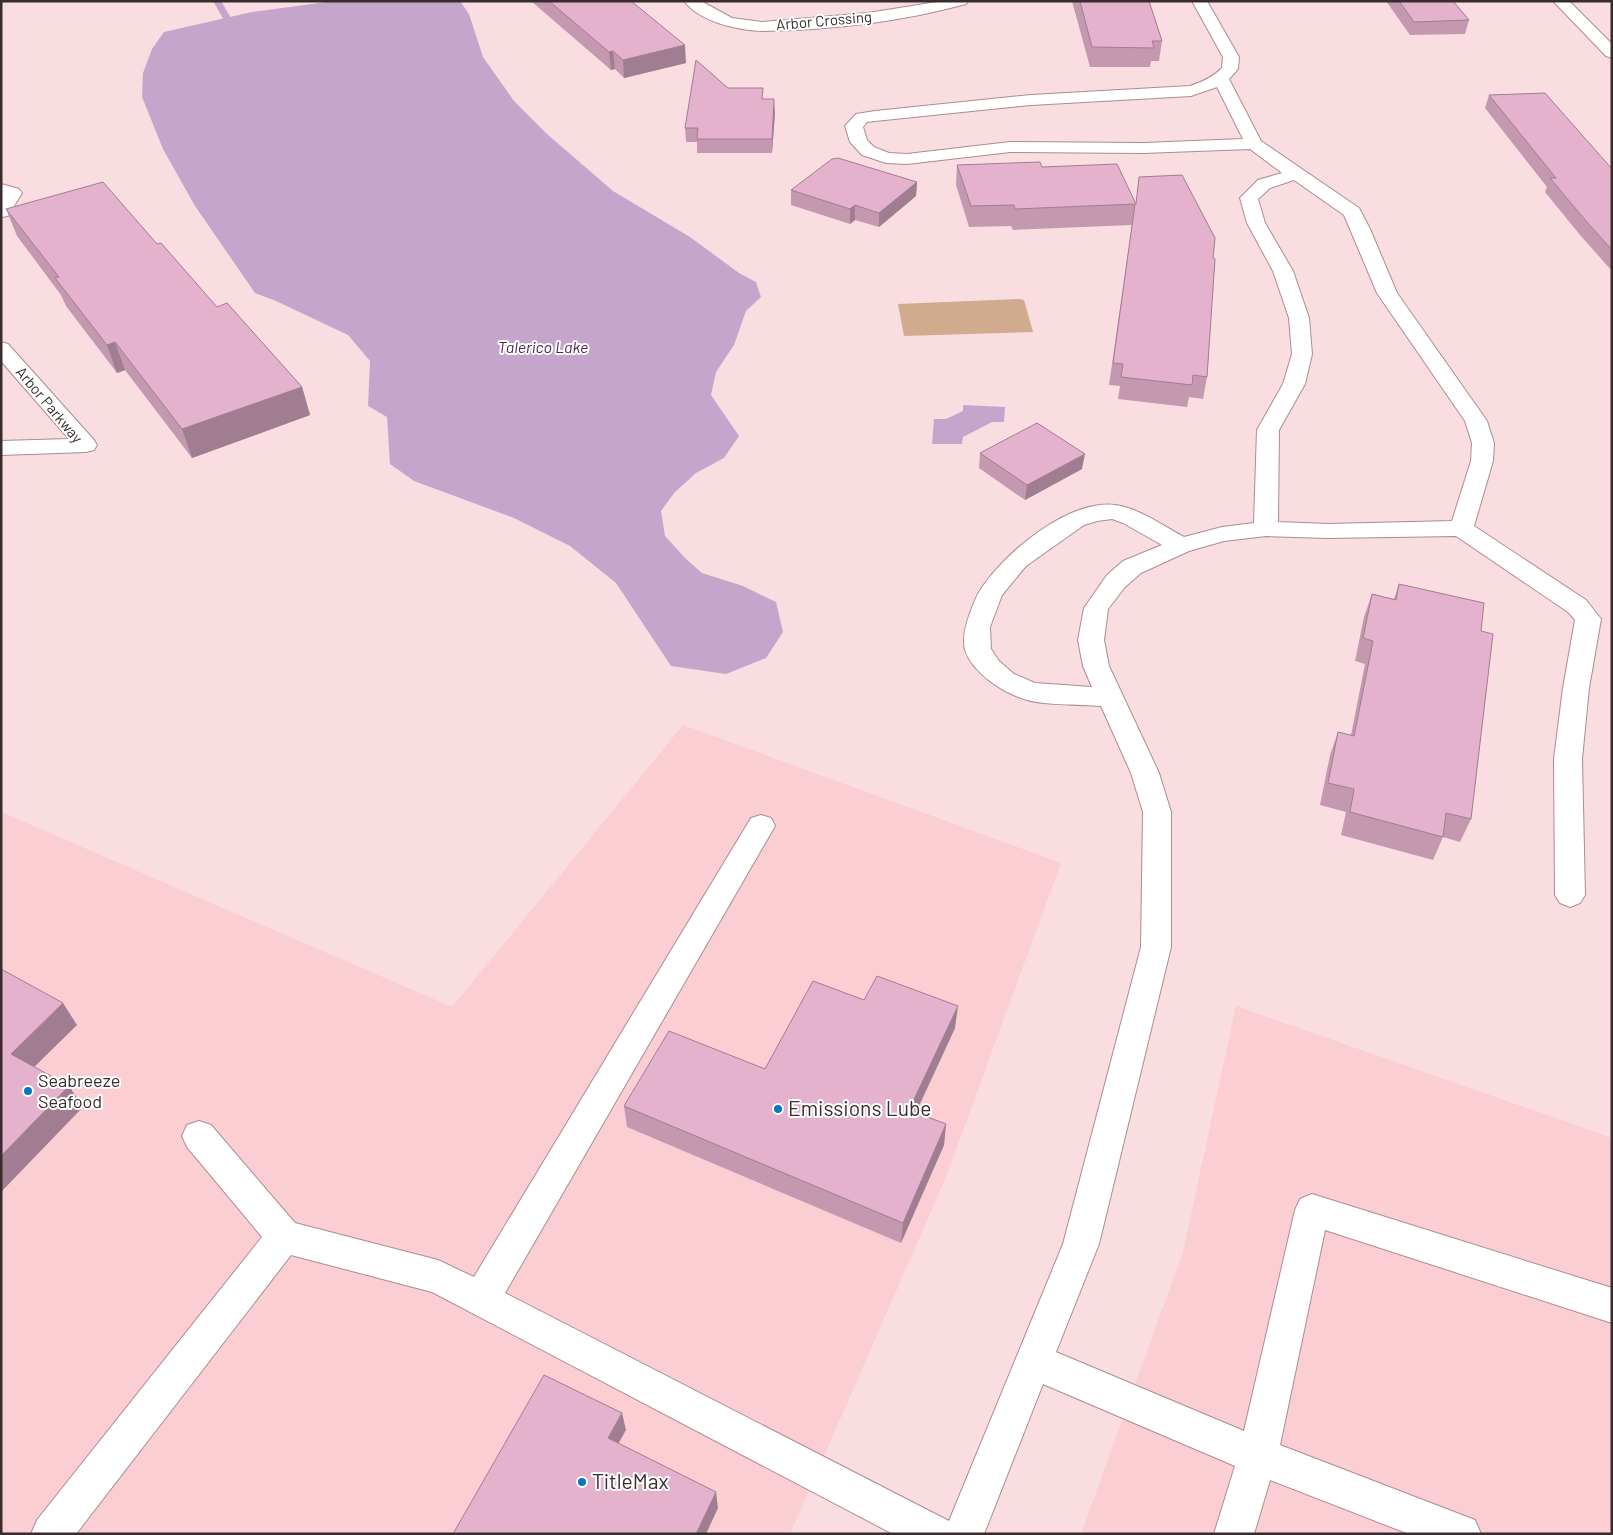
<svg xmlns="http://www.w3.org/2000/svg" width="1613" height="1535" font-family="Barlow,sans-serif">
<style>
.built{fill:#faced3}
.green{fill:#d1ab8e}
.water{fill:#c6a5cd}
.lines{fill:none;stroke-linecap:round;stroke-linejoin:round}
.stream{fill:#c6a5cd;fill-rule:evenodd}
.minor-casing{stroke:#ac8c90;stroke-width:2}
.minor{fill:#fff;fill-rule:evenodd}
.wall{fill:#c499b0}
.shaded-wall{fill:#a07d90}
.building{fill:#e4b2cd;stroke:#a07d90}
.poi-dot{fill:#0777c1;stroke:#fff;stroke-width:2}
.labels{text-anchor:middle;stroke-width:4;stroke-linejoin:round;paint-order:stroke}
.far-street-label{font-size:15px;fill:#392c2e;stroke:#fff}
.far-water-label{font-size:16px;font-style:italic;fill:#4f2557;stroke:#fff}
.poi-label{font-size:18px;fill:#392c2e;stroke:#fff;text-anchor:start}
.near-poi-label{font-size:21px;fill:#392c2e;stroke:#fff;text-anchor:start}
</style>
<rect width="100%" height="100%" fill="#fadde1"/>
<g class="built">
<path d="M683,725L1061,863L946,1177L790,1534H1V812L452,1007Z"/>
<path d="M1236,1006L1612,1138V1534H1081L1183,1252Z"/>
</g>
<path class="green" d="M1020,299L1024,300L1033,332L904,336L898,304Z"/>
<g class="water">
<path d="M334,1H460L469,14L483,57L514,101L547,134L613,191L690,237L739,273L756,282L761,297L746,311L734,345L716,372L711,395L739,436L724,458L696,473L675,492L661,511L665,536L686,559L702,573L743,586L776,602L783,632L766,658L726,674L671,666L616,583L570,546L514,518L414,481L390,464L387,417L368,406L370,361L348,335L276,301L255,293L195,206L163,149L142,97L143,73L152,49L164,32L252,12Z"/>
<path d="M963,405L1005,407L1004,422H992L963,437L962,444H932L934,419H946L963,411Z"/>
</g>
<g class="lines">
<path class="stream" d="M213,1H221L231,18L230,20H224Z"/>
<defs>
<g id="minor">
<path d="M684,1H701L732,18L762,22L868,13L943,1H968L966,4C900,22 830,30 762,31C737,30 700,22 684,1Z"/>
<path d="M1192,1H1207L1239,57L1238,69L1229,79L1261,141L1359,208L1370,229L1397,293L1487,421L1494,443L1493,461L1474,526L1586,600L1601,619L1589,688L1582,759L1585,895L1580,903L1570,907L1560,903L1555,895L1554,759L1563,688L1575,620L1568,612L1456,536L1328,538L1266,536L1224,541L1189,551L1141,573L1125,587L1108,609L1104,640L1109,666L1159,773L1171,812V947L1099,1244L1056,1352L1244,1431L1295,1210L1300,1199L1312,1194L1612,1288V1323L1325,1230L1280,1445L1475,1520L1481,1534H1409L1270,1480L1254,1534H1214L1235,1466L1043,1384L984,1534H893L432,1292L291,1255L76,1534H31L37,1520L262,1237L187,1147L182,1136L187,1125L199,1121L211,1125L295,1223L438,1260L474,1277L751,818L761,815L771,818L775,826L505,1293L949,1521L1063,1244L1141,947L1143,812L1131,773L1101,706C1079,704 1041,706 1021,698C1001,691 972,672 965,650C962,638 966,624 970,613C973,605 976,596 981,589C1004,553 1069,499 1115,505C1139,508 1163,526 1184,537L1222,527L1254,523L1257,430L1283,384L1292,354L1289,318L1273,271L1247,223L1240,198L1258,180L1282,173L1250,149L1143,153L1010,152L907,164L886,163L862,155L850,142L845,126L856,114L875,111L1031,95L1190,86C1202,82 1213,77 1222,68L1223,57ZM1217,87L1243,139L1143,143L1010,142L907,154L889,153L874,147L867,140L863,127L867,122L875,121L1031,105L1191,96ZM1294,180L1344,215L1377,293L1465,421L1472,443L1471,461L1452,521L1328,524L1278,522L1279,430L1305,384L1312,354L1309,318L1293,271L1265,223L1258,199L1270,188ZM1112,519L1123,523L1162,545L1123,561L1107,575L1084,608L1078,640L1083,666L1092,687L1035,683L1014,674L999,661L991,649L990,627L1002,595L1026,566L1084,525L1097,521Z"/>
<path d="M1553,1H1569L1612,44V58L1606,56Z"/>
<path d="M1,184L19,189L22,193L8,216L1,217Z"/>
<path d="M1,342L8,344L94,440L97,445L94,450L86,452L1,455V441L69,439L1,361Z"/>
</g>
</defs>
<use href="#minor" class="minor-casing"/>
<use href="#minor" class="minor"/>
</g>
<g class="wall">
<path d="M531,1H631L686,63L624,78L615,69L611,70Z"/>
<path d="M1072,1H1149L1162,41L1159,61H1151L1150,67H1090Z"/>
<path d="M1386,1H1453L1469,20L1465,34L1410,35Z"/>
<path d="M728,88L763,99L775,113L772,153H697V142H686L685,128Z"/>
<path d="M1489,95L1612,169V271L1580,235L1545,192L1547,187L1485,108Z"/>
<path d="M957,165L1042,167L1135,203L1213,258L1207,377L1203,399L1189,397L1187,407L1118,399L1120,386L1109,385L1132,225L1013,230L1011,226L969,227L956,185Z"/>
<path d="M917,182L916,196L879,227L855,220L850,224L791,205V190Z"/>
<path d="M6,209L217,307L302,387L310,415L192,458L125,370L117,373L66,306L61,295L17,236Z"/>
<path d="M980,453L1082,469L1025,500L979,468Z"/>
<path d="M1399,584L1481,631L1471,819L1460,842L1443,837L1433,860L1341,835L1346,812L1320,805L1330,755L1338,732L1351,735L1365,664L1355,661L1364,617L1372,594L1394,599Z"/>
<path d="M864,1000L955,1028L916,1113L946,1124L944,1145L901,1243L627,1127L624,1106L765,1069Z"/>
</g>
<g class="shaded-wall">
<path d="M685,45L686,63L624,78L623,60Z"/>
<path d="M613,51L615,69L611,70L609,52Z"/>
<path d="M774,99L775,113L772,153V139Z"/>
<path d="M917,182L916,196L879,227V213Z"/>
<path d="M855,205V220L850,224V209Z"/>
<path d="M115,342L125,370L117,373L107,345Z"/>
<path d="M302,387L310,415L192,458L182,429Z"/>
<path d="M1085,454L1082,469L1025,500L1027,485Z"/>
<path d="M63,1003L77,1025L26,1075L11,1054Z"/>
<path d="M958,1006L955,1028L907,1131L909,1110Z"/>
<path d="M69,1086L83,1107L1,1192V1156Z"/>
<path d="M946,1124L944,1145L901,1243L903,1223Z"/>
<path d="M622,1413L626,1430L612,1455L608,1438Z"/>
<path d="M716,1492L718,1508L706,1534H696Z"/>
</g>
<g class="building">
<path d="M549,1H631L685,45L623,60L613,51L609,52Z"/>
<path d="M1080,1H1149L1162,41H1152L1154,48L1092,47Z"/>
<path d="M1399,1H1453L1469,20L1414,22Z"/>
<path d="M696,60L728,88H763L762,99H774L772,139H697L698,128H685Z"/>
<path d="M1545,93L1612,169V250L1586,221L1550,178H1556L1489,95Z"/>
<path d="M838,158L917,182L879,213L855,205L850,209L791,190L832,159Z"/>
<path d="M1040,162L1042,167L1117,164L1136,204L1139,177L1182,175L1215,238L1213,258L1215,259L1207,377L1193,375L1192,385L1121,377L1123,364L1113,363L1135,204L1015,209L1014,205L971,206L957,165Z"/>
<path d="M103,182L157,244L161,243L217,307L227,303L302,387L182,429L115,342L107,345L55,278L59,277L6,209Z"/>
<path d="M1037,423L1085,454L1027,485L980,453Z"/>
<path d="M1399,584L1484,603L1481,631L1493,634L1471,819L1446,813L1443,837L1350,812L1354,789L1328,783L1338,732L1354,736L1373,641L1363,638L1372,594L1396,600Z"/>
<path d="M1,969L63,1003L11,1054L69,1086L1,1156Z"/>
<path d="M877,976L958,1006L909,1110L946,1124L903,1223L624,1106L669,1031L765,1069L813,981L864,1000Z"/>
<path d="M544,1375L622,1413L608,1438L716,1492L696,1534H453Z"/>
</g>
<g class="poi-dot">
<circle cx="28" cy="1091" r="5"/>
<circle cx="778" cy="1109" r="5"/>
<circle cx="582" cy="1482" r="5"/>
</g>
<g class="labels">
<g class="far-street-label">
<text transform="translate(824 21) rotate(-5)" y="5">Arbor Crossing</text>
<text transform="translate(49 405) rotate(50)" y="5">Arbor Parkway</text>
</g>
<g class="far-water-label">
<text x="543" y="353">Talerico Lake</text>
</g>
<g class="poi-label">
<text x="38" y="1087">Seabreeze<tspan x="38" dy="21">Seafood</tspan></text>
</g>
<g class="near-poi-label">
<text x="788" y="1116">Emissions Lube</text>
<text x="592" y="1489">TitleMax</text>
</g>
</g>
<rect width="1613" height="1535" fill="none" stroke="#392c2e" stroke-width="5"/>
</svg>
